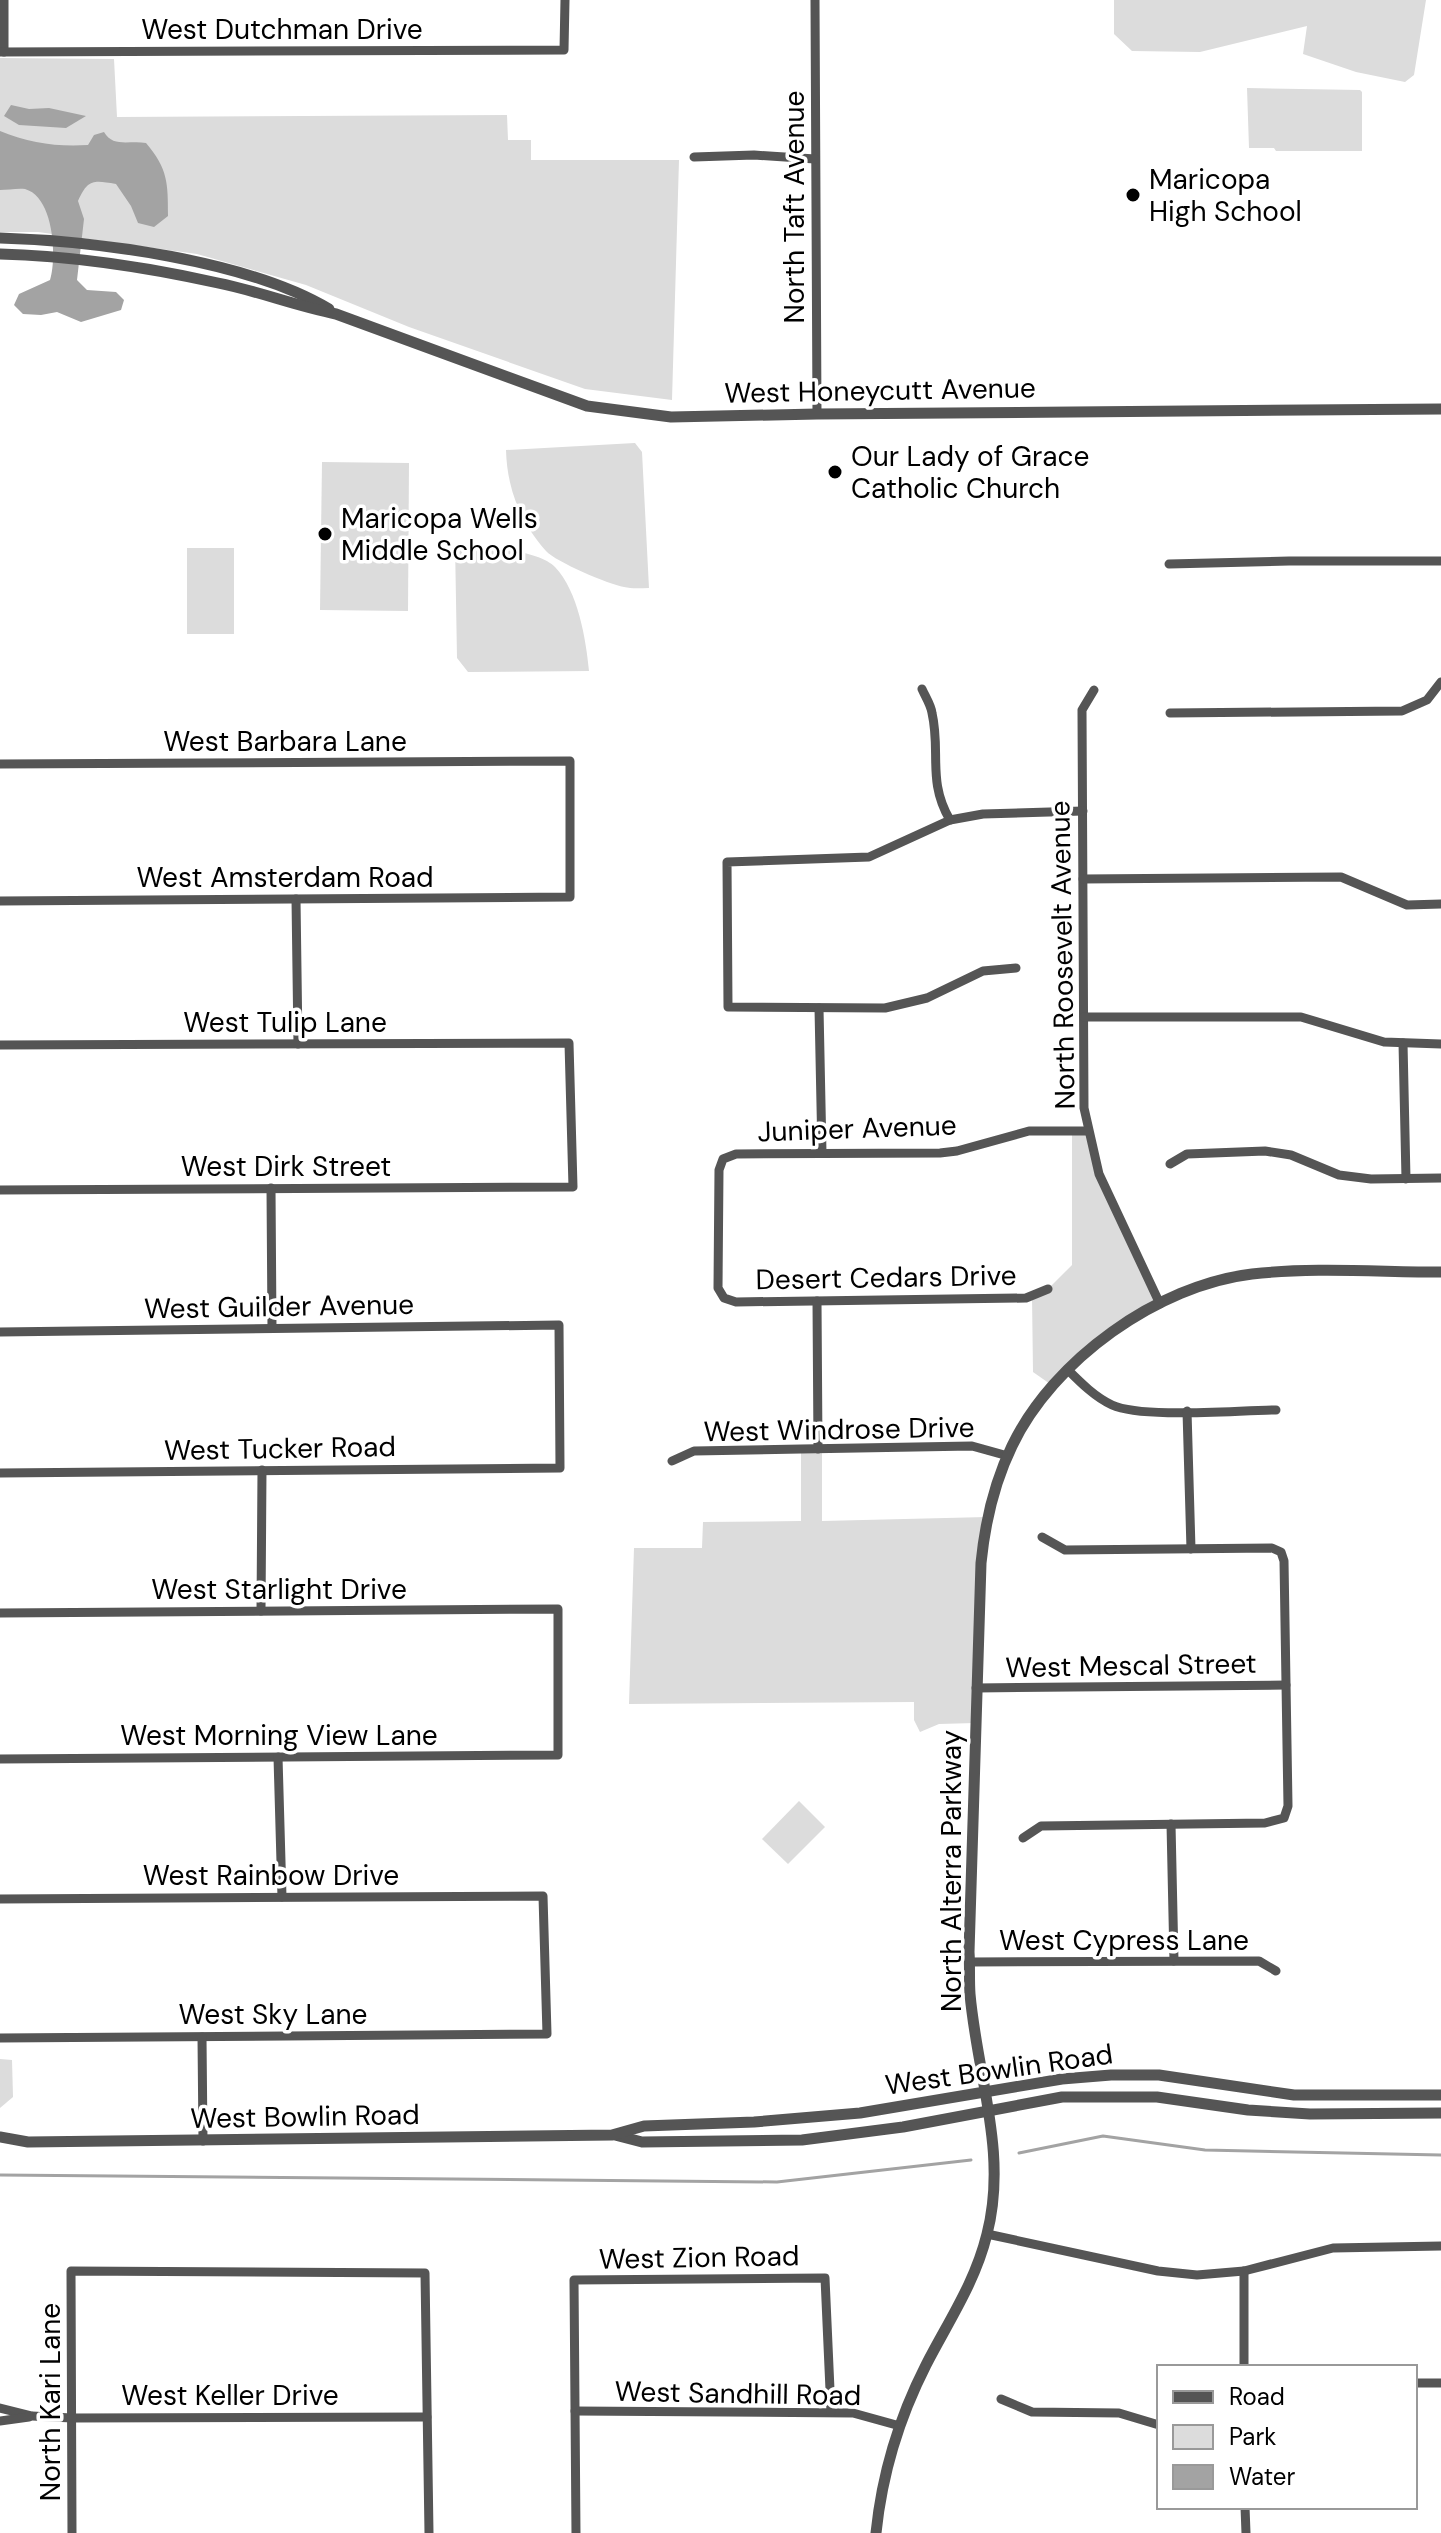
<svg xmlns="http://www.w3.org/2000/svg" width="1441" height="2533" font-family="'DM Sans',sans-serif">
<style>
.green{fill:#dcdcdc}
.water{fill:#a3a3a3}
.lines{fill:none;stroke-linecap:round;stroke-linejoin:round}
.stream{stroke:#a3a3a3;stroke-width:3}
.minor{stroke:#555;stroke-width:9}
.tertiary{stroke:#555;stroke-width:11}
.poi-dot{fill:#000;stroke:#fff;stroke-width:3}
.labels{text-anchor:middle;stroke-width:7;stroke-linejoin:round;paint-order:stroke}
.street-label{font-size:28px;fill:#000;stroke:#fff}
.poi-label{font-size:28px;fill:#000;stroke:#fff;text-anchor:start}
</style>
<rect width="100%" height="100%" fill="#fff"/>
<g class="green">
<path d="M1114,0H1426L1414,75L1405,82L1356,72L1303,54L1307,26L1200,52L1132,51L1114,34Z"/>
<path d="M0,58L114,59L117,117L507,115L508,140H531V160H679L672,400L585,389L409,327L306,285L197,254L38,232H0Z"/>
<path d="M1247,88L1360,90L1362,92V151H1276L1274,148H1249Z"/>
<path d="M635,443L642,452L649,588C641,588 632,589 624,587C608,584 556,562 546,551C520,522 507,488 506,450Z"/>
<path d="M322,462L409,463L408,611L320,610Z"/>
<path d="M455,543C478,545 540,550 555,567C578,591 586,639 589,671L468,672L457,658Z"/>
<rect x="187" y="548" width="47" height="86"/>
<path d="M1072,1131H1088L1093,1156L1160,1304L1128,1321L1053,1386L1033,1372L1032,1296L1048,1289L1072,1265Z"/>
<path d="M801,1449H822V1521L987,1517L975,1723L939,1724L920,1732L914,1720V1702L629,1704L634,1548H702L703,1522L801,1521Z"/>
<path d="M799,1801L825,1827L788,1864L762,1839Z"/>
<path d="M0,2059L12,2060L13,2097L0,2108Z"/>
</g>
<g class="water">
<path d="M11,105L29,109L49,108L86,116L66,128L19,125L4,116Z"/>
<path d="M0,131C29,143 57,147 88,145L94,135L104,132C113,148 130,140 146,143C168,169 168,183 168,216L154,227L138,223L131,206L116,184C93,180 88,179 78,201L84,219L77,280L87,290L116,292L124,300L121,310L81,322L57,312L41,315L23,314L14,305L19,294L50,280C57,257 54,197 25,189C18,188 7,190 0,190Z"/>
</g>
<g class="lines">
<g class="stream">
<path d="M1019,2153L1103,2136L1205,2150L1441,2155"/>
<path d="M0,2175L777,2182L971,2160"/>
</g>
<g class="minor">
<path d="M4,0V52"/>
<path d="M815,0L817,414"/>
<path d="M0,52L564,50L565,0"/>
<path d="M694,157L754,155L815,159"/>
<path d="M1169,564L1289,561H1441"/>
<path d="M922,689C925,696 931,705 932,713C941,752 927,781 950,820"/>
<path d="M1094,690L1082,710L1084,1108L1099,1174L1160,1304"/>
<path d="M1170,713L1402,711L1427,700L1441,682"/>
<path d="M0,764L570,761V897L0,901"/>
<path d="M1083,879L1341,877L1407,905L1441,904"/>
<path d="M296,899L298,1044"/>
<path d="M1016,968L983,971L927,998L885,1008L728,1007L727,862L869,857L950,820L983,814L1083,811"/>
<path d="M819,1008L822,1153"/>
<path d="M1084,1017H1301L1384,1042L1441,1044"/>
<path d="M1403,1043L1406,1179"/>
<path d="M0,1045L569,1043L573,1187L0,1190"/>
<path d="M1170,1164L1187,1154L1265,1151L1291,1155L1339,1175L1371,1179L1441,1178"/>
<path d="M271,1188L272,1328"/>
<path d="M1048,1289L1026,1298L736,1302L724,1298L718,1288L719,1170L723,1159L736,1154L940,1153L957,1151L1029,1131H1088"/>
<path d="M817,1301L818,1449"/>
<path d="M0,1332L559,1325L560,1468L0,1473"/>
<path d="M1068,1370C1081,1383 1095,1397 1112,1405C1143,1419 1238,1410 1276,1410"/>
<path d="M1187,1411L1191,1549"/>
<path d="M672,1461L694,1451L801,1449L972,1446L1008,1456"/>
<path d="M261,1611L262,1470"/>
<path d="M0,1613L558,1609V1755L0,1759"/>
<path d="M976,1688L1286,1685"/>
<path d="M278,1757L282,1897"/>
<path d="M1171,1824L1174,1961"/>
<path d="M1023,1838L1041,1826L1265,1823L1284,1818L1288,1806L1284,1561L1281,1552L1272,1548L1065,1550L1042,1537"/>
<path d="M0,1899L543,1896L547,2034L0,2038"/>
<path d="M970,1962L1259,1961L1276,1971"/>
<path d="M202,2037L203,2141"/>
<path d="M987,2234L1158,2271L1197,2275L1244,2271L1333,2248L1441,2246"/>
<path d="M1244,2367V2271"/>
<path d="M1415,2383H1441"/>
<path d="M1001,2399L1032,2412L1119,2413L1159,2425"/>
<path d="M0,2408L32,2416L72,2418L427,2417"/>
<path d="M575,2411L853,2413L900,2426"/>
<path d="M0,2421L29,2417"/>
<path d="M1245,2507L1246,2533"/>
<path d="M72,2533L71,2271L425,2273L429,2533"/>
<path d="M576,2533L574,2280L825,2278L831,2412"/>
</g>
<g class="tertiary">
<path d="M0,238C96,241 247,260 329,309"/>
<path d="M0,254C74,256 146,267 218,283C258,291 296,306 336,314L587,406L671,417L817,414L1441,409"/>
<path d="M615,2135L642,2142L802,2140L903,2127L1062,2097H1157L1248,2110L1310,2114L1441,2113"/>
<path d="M0,2137L28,2142L612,2135L644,2126L754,2122L860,2113L1062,2079L1111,2075H1159L1294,2095H1441"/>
<path d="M876,2533C882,2474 899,2418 926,2365C948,2322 975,2283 987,2234C1008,2153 977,2075 970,1994C969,1980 970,1966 969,1952L981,1563C985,1523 994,1483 1012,1446C1053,1360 1158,1285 1252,1274C1314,1267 1379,1272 1441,1272"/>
</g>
</g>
<g class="poi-dot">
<circle cx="1133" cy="195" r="8"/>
<circle cx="835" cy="472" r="8"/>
<circle cx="325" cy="534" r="8"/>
</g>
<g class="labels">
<g class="street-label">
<text x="282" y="39">West Dutchman Drive</text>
<text transform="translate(794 207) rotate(-90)" y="10">North Taft Avenue</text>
<text transform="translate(880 390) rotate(-1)" y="10">West Honeycutt Avenue</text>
<text x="285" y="751">West Barbara Lane</text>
<text x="285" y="887">West Amsterdam Road</text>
<text transform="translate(1062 955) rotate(-91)" y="10">North Roosevelt Avenue</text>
<text x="285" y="1032">West Tulip Lane</text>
<text transform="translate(857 1128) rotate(-2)" y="10">Juniper Avenue</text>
<text x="286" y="1176">West Dirk Street</text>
<text transform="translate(886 1277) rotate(-1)" y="10">Desert Cedars Drive</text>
<text transform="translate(279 1306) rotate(-1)" y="10">West Guilder Avenue</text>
<text transform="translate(839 1429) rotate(-1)" y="10">West Windrose Drive</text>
<text transform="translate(280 1448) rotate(-1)" y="10">West Tucker Road</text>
<text x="279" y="1599">West Starlight Drive</text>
<text transform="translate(1131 1665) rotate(-1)" y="10">West Mescal Street</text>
<text x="279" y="1745">West Morning View Lane</text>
<text transform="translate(951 1871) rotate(-90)" y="10">North Alterra Parkway</text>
<text x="271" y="1885">West Rainbow Drive</text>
<text x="1124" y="1950">West Cypress Lane</text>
<text x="273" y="2024">West Sky Lane</text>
<text transform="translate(999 2069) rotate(-8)" y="10">West Bowlin Road</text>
<text transform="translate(305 2116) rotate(-1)" y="10">West Bowlin Road</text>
<text transform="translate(699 2257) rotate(-1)" y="10">West Zion Road</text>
<text transform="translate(738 2393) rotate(1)" y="10">West Sandhill Road</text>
<text x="230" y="2405">West Keller Drive</text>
<text transform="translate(50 2402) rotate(-90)" y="10">North Kari Lane</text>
</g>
<g class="poi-label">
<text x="1149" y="189">Maricopa<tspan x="1149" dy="32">High School</tspan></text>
<text x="851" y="466">Our Lady of Grace<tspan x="851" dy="32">Catholic Church</tspan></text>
<text x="341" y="528">Maricopa Wells<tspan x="341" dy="32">Middle School</tspan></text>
</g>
</g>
<rect x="1157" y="2365" width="260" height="144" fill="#ffffff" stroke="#999999" stroke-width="2"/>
<rect x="1173" y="2391" width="40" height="12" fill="#555555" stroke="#999999" stroke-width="2"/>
<text x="1229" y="2405" font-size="24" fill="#000000">Road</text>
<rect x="1173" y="2425" width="40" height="24" fill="#dcdcdc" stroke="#999999" stroke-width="2"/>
<text x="1229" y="2445" font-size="24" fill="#000000">Park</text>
<rect x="1173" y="2465" width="40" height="24" fill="#a3a3a3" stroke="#999999" stroke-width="2"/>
<text x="1229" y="2485" font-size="24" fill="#000000">Water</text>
</svg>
